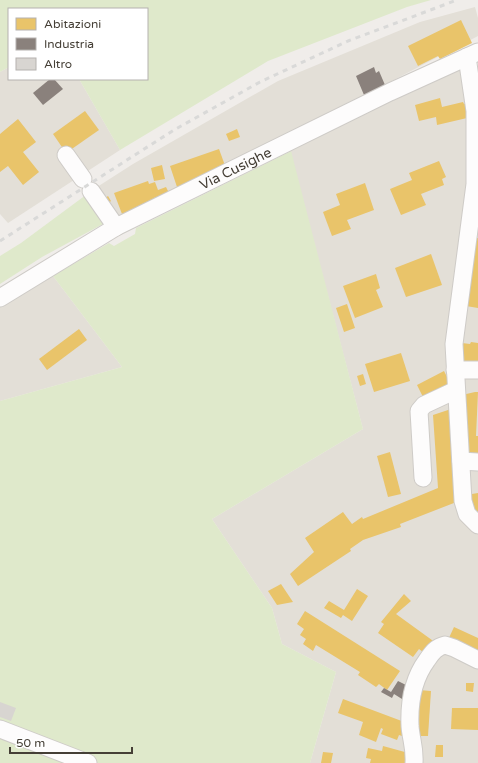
<svg xmlns="http://www.w3.org/2000/svg" width="478" height="763" font-family="'Varela Round',sans-serif">
<style>
.residential{fill:#e3dfd7}
.green{fill:#dfe9cb}
.homes{fill:#e9c46a}
.industry{fill:#8a817c}
.building{fill:#d8d5d1}
.lines{fill:none;stroke-linecap:round;stroke-linejoin:round}
.minor-casing{stroke:#cecbc7;stroke-width:19}
.minor{stroke:#fdfcfc;stroke-width:17}
.rail{stroke:#d9d9d8;stroke-width:3;stroke-dasharray:5 5;stroke-linecap:butt}
.labels{text-anchor:middle;stroke-width:4;stroke-linejoin:round;paint-order:stroke}
.street-label{font-size:14px;fill:#453f36;stroke:#fff}
</style>
<rect width="100%" height="100%" fill="#f0edea"/>
<g class="residential">
<path d="M475,7L478,18V36L292,133L474,59L478,75V763H310L336,672L282,644L272,608L212,519L363,429L286,136L114,218L94,189L133,164L278,81L420,22Z"/>
<path d="M9,67V79H79L120,150L8,223L0,214V72Z"/>
<path d="M53,276L122,367L0,401V294Z"/>
</g>
<g class="green">
<path d="M0,0H431L407,7L268,61L120,150L79,79H147V9H9V67L0,72Z"/>
<path d="M291,151L363,429L212,519L272,608L282,644L336,672L310,763H0V401L122,367L53,276L109,243L114,246L135,234L136,228Z"/>
<path d="M94,189L114,218L42,257L0,284V256L21,243Z"/>
</g>
<g class="homes">
<path d="M461,20L472,43L440,59L438,56L418,66L408,46Z"/>
<path d="M440,98L442,107L463,102L464,104L468,103L467,118L437,125L436,117L419,121L415,105Z"/>
<path d="M85,111L99,130L66,153L53,134Z"/>
<path d="M18,119L36,142L23,152L39,172L23,185L8,166L0,172V134Z"/>
<path d="M237,129L240,137L229,141L226,134Z"/>
<path d="M219,149L227,171L177,187L170,166Z"/>
<path d="M439,161L446,177L442,179L444,185L421,194L426,205L401,215L390,189L412,180L409,173Z"/>
<path d="M162,165L165,179L154,181L151,168Z"/>
<path d="M148,181L149,184L155,182L158,190L166,187L169,193L154,198L156,201L122,214L114,193Z"/>
<path d="M365,183L374,210L347,220L351,229L332,236L323,212L340,205L336,194Z"/>
<path d="M108,196L111,201L104,207L100,202Z"/>
<path d="M475,238H478V308L466,306Z"/>
<path d="M431,254L442,285L406,297L395,268Z"/>
<path d="M376,274L380,288L376,290L383,307L355,318L343,286Z"/>
<path d="M347,304L355,328L344,332L336,308Z"/>
<path d="M79,329L87,340L47,370L39,359Z"/>
<path d="M471,342L478,343V365L460,364L462,343L470,344Z"/>
<path d="M401,353L410,381L374,392L365,364Z"/>
<path d="M444,371L451,385L423,397L417,385Z"/>
<path d="M363,374L366,384L360,386L357,376Z"/>
<path d="M475,392H478L476,436H478V459L463,458L462,395Z"/>
<path d="M454,408L459,501L400,524L401,527L363,540L350,549L351,551L298,586L290,574L314,552L305,538L343,512L352,524L362,517L363,519L438,488L433,415Z"/>
<path d="M390,452L401,494L388,497L377,456Z"/>
<path d="M478,493V517L466,495Z"/>
<path d="M281,584L293,602L277,605L268,591Z"/>
<path d="M357,589L368,596L352,621L343,615L341,618L324,608L329,601L344,610Z"/>
<path d="M404,594L411,601L396,614L436,643L427,655L419,649L413,657L378,633L384,624L381,622Z"/>
<path d="M305,611L400,671L387,690L379,684L376,687L358,675L360,672L316,645L313,651L303,644L306,639L300,635L304,629L297,624Z"/>
<path d="M454,627L478,638V654L448,640Z"/>
<path d="M466,683H474L473,692L466,691Z"/>
<path d="M419,690L431,691L428,736H416Z"/>
<path d="M343,699L407,723L402,736L399,735L397,740L381,734L383,729L381,728L376,742L359,735L363,722L338,713Z"/>
<path d="M452,708H478V730L451,729Z"/>
<path d="M436,745H443V757H435Z"/>
<path d="M383,746L412,754L410,763H370L371,759L366,758L368,748L382,751Z"/>
<path d="M323,752L333,753L331,763H321Z"/>
</g>
<g class="industry">
<path d="M374,67L376,73L379,71L385,85L364,95L356,76Z"/>
<path d="M50,79H54L63,89L43,105L33,93Z"/>
<path d="M398,681L408,686L402,699L394,694L392,698L381,692L384,688L391,692Z"/>
</g>
<path class="building" d="M0,702L16,708L11,721L0,717Z"/>
<g class="lines">
<defs>
<g id="minor">
<path d="M467,57L475,111V184L454,344L463,501L467,514L478,525"/>
<path d="M66,155L83,179"/>
<path d="M91,191L116,227"/>
<path id="s1" d="M0,298L116,227L390,92L478,52"/>
<path d="M455,370H478"/>
<path d="M461,461L478,462"/>
<path d="M423,478L419,411L424,405L456,390"/>
<path d="M0,729L88,763"/>
<path d="M414,763C415,747 411,740 410,726C409,703 413,679 427,660C432,653 436,647 445,645L454,648L478,660"/>
</g>
</defs>
<use href="#minor" class="minor-casing"/>
<use href="#minor" class="minor"/>
<path class="rail" d="M0,241L174,130L260,82L348,41L457,0"/>
</g>
<g class="labels">
<g class="street-label">
<text dy="5" stroke="none"><textPath href="#s1" startOffset="269">Via Cusighe</textPath></text>
</g>
</g>
<rect x="8" y="8" width="140" height="72" fill="#ffffff" stroke="#b5b2af"/>
<rect x="16" y="18" width="20" height="12" fill="#e9c46a" stroke="#b5b2af"/>
<text x="44" y="28" font-size="12" fill="#453f36">Abitazioni</text>
<rect x="16" y="38" width="20" height="12" fill="#8a817c" stroke="#b5b2af"/>
<text x="44" y="48" font-size="12" fill="#453f36">Industria</text>
<rect x="16" y="58" width="20" height="12" fill="#d8d5d1" stroke="#b5b2af"/>
<text x="44" y="68" font-size="12" fill="#453f36">Altro</text>
<path d="M10 747v6h122v-6" fill="none" stroke="#453f36" stroke-width="2"/>
<text x="16" y="747" font-size="12" fill="#453f36" stroke="#ffffff" stroke-width="3" paint-order="stroke">50 m</text>
</svg>
